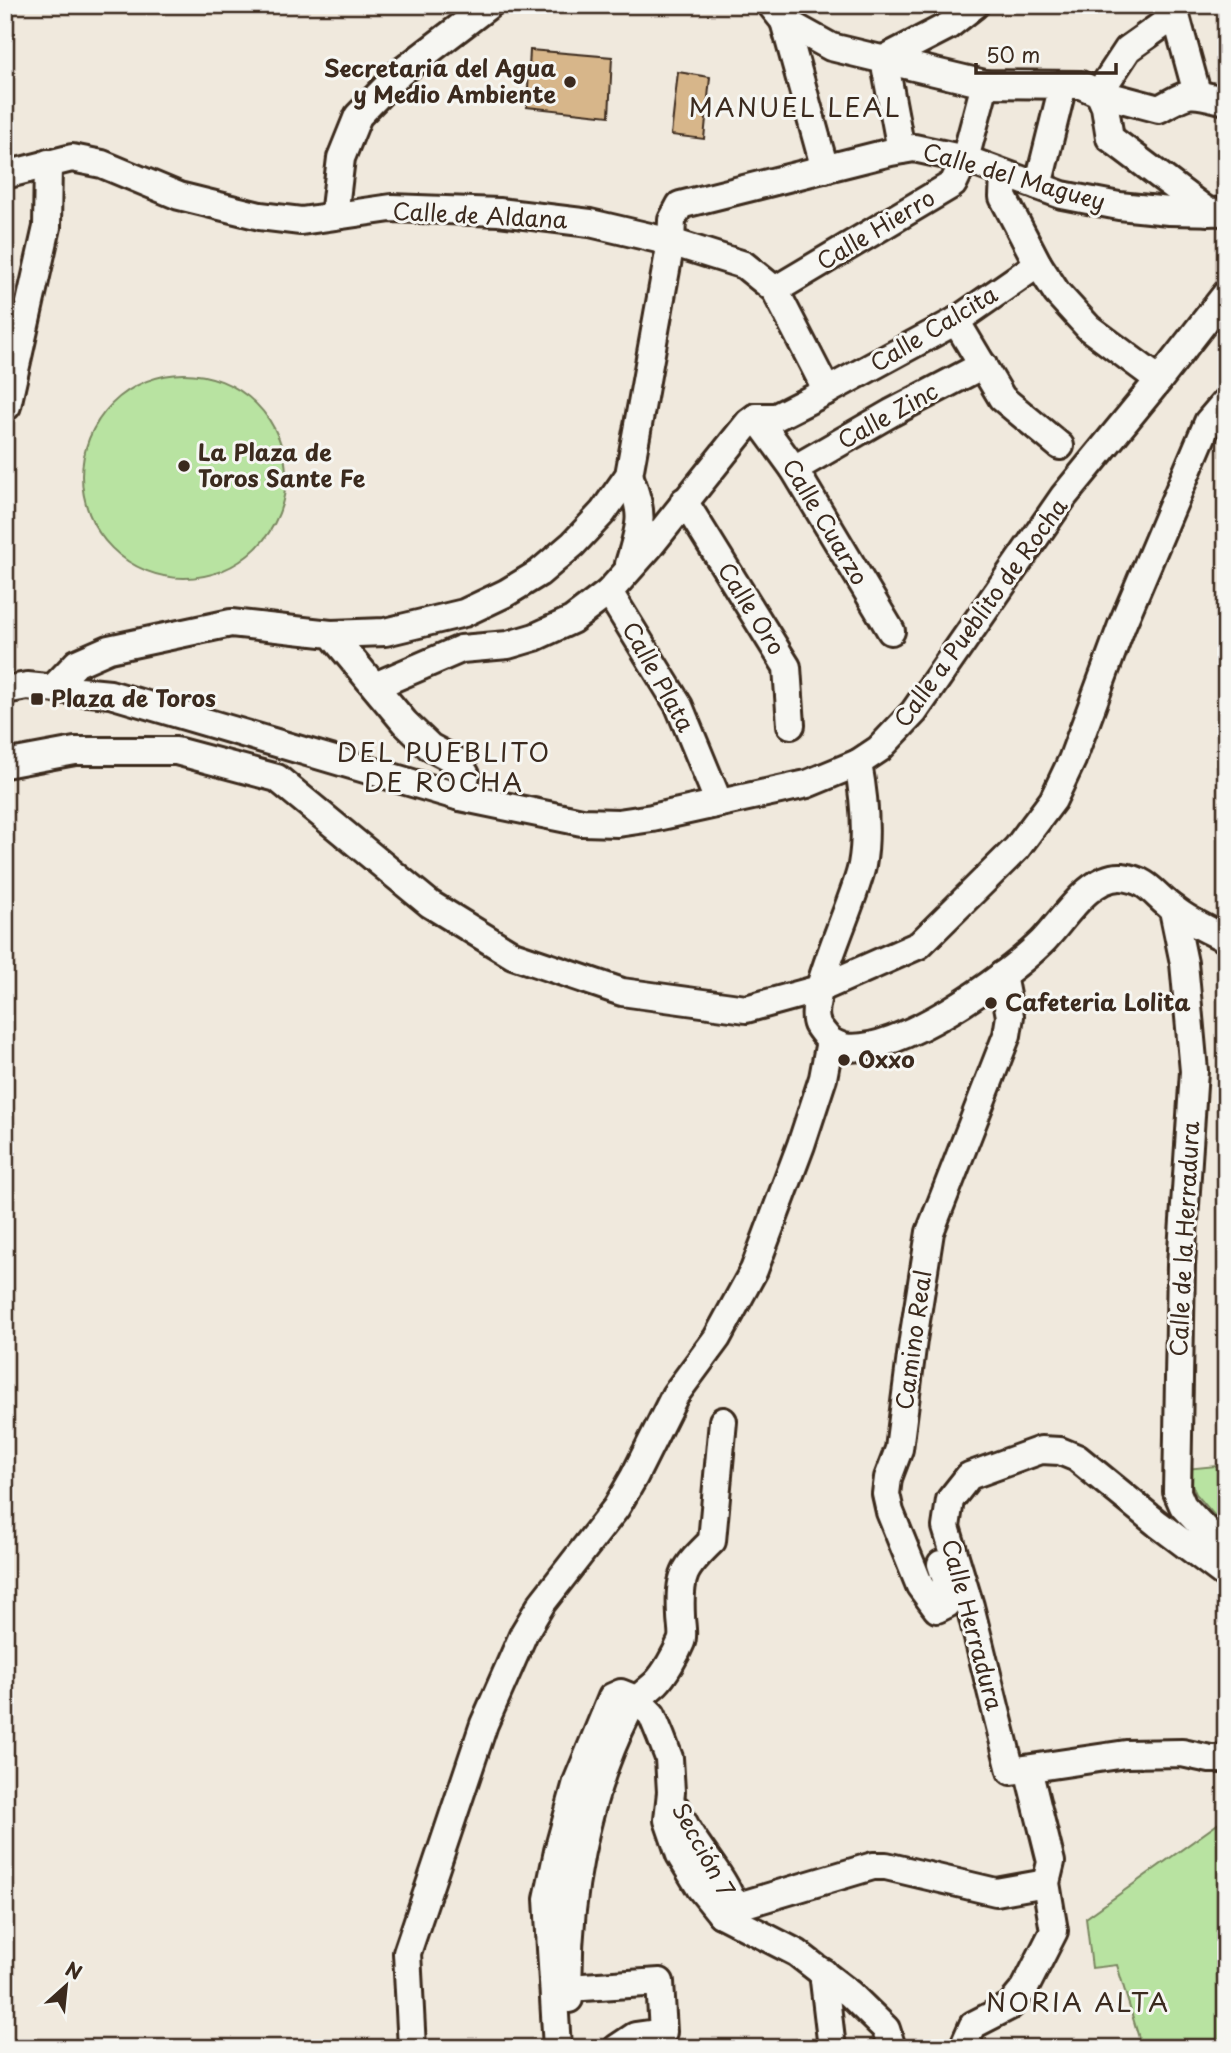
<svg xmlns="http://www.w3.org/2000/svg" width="1231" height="2053" font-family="'Playpen Sans',sans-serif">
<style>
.green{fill:#b8e3a1;stroke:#7a8660;stroke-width:2}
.building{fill:#d7b68a;stroke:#3b2a1e;stroke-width:2}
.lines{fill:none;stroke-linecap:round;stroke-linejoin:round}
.minor-casing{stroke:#3b2a1e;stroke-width:32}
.minor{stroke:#f6f6f2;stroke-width:26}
.poi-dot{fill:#3b2a1e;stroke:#f6f6f2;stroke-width:2.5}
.labels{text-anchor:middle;stroke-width:6;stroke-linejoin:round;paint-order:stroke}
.poi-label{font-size:23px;font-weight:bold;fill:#3b2a1e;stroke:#f6f6f2;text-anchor:start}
.street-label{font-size:23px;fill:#3b2a1e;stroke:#f6f6f2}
.quarter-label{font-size:26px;letter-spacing:2px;fill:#3b2a1e;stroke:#f6f6f2}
</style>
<rect width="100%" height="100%" fill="#f0e9dd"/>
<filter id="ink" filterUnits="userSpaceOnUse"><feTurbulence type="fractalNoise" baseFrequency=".0143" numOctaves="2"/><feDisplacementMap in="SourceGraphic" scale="14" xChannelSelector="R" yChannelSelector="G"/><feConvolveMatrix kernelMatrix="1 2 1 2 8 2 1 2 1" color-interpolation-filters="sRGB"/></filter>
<g filter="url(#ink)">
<g class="green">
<circle cx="184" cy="476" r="102"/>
<path d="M1226,1465V1529L1196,1494L1185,1469Z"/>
<path d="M1226,1818V2048H1142L1117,1965L1092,1968L1086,1918Z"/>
</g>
<g class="building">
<path d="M530,50L612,57L609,116L527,107Z"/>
<path d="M678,72L710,77L704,139L671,135Z"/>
</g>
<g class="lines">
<defs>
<g id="minor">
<path d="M771,5L784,21L831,47L985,84L1081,85L1099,93L1159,109C1192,90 1190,92 1226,101"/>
<path d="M1173,5L1197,93"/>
<path d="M1176,15L1128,49L1099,93L1105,107L1110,138L1208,212"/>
<path d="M784,21L825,169"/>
<path d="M884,59L948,26L975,5"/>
<path d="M884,59L901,150"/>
<path d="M1004,174L1003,197L1038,264L1057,293L1089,328L1159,380"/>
<path d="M5,175L72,158L102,164L179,196L260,216L301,221L391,208L499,212L590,223L671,242L744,265L775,290L827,391"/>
<path d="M1038,186L1063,85"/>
<path d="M334,216L341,158L358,116L400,73L489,5"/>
<path d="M775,290L953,184L965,159L985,84"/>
<path d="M956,321L1002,398L1060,446"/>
<path d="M7,406L47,227L48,163"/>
<path d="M756,417L794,469L891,631"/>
<path d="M794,469L891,413L983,365"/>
<path d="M629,475C645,517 641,523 629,564"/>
<path d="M684,501L787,667L791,725"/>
<path d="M609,592L679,706L719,803"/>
<path d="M331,634L385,632L464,613L506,593L539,573L573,544L603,512L629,475L671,242L672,220L680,205L891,152L914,148L965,159L1062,195L1119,206L1169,211L1226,212"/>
<path d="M375,686L461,649L508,645L535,637L572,620L609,592L650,546L749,422L756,417H776L827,391L956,321L1038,264"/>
<path d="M53,688L77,663L109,649L231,623L331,634L405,723L430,747L458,762L466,775L460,797"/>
<path d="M5,690L27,686L110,694L460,797L582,822L618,823L652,818L807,784L858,763L879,749L914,712L1064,496L1159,380L1226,294"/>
<path d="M5,764L75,751H176L277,778L430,904L513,955L622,992L746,1009L819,989L919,945L1017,848L1053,800L1072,760L1122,625L1208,422L1226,401"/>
<path d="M1173,910L1184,963L1194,1071L1181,1265L1177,1492L1183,1506L1226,1552"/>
<path d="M830,1041C834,1043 840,1046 844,1047C897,1056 1005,978 1042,942C1063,921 1089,875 1122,877C1150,880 1155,897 1175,910C1190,922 1209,930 1226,939"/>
<path d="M830,1041C826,1036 820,1030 817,1024C806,998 856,899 862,865C868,832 864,796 858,763"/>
<path d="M941,1564L950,1592L947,1604L937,1609L920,1586L890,1512L886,1494L888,1478L899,1449L913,1340L930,1232L1007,1035L1010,1016L1002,975"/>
<path d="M1226,1575L1158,1524L1077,1458L1060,1451L1041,1450L969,1476L950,1500L946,1527L970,1606L1011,1771L1126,1754L1182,1753L1210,1759H1226"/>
<path d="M678,1810C693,1850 731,1878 738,1922"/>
<path d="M721,1914L735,1907L873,1866H886L996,1892L1046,1883"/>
<path d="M823,1972L832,2048"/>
<path d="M568,1988L660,1982L663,2032L635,2036L617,2048"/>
<path d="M569,1999C565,1905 585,1798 627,1714C634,1700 645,1693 656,1683C665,1674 676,1654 681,1642C684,1635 681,1624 681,1616C679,1575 683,1569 712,1541L723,1421"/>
<path d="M412,2048L407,1953L484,1724L524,1633L542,1603L616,1508L634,1477L675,1395L717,1338L754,1270L801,1145L823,1078L830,1041"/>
<path d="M557,2048L548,1899L558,1851L577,1782L612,1697L621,1693L636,1699L652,1715L661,1737L669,1758L671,1792L668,1820L680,1855L700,1888L721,1914L797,1953L850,1994L886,2029L892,2048"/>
<path d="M966,2048L965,2043L973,2025L1010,2006L1025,1988L1054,1931L1046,1883L1051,1862L1028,1769"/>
</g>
</defs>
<use href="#minor" class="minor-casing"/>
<use href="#minor" class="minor"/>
</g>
</g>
<g class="poi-dot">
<circle cx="570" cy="82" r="7"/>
<circle cx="184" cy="466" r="7"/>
<rect x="30" y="692" width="14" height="14" rx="3.5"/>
<circle cx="991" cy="1003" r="7"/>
<circle cx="844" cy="1060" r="7"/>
</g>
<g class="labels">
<g class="poi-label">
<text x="556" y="77" text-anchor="end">Secretaria del Agua<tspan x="556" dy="26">y Medio Ambiente</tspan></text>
<text x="198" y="461">La Plaza de<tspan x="198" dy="26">Toros Sante Fe</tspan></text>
<text x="51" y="707">Plaza de Toros</text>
<text x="1005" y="1011">Cafeteria Lolita</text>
<text x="858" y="1068">Oxxo</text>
</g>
<g class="street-label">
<text transform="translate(1014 177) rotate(16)" y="8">Calle del Maguey</text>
<text transform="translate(480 216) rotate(3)" y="8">Calle de Aldana</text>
<text transform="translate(876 230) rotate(-31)" y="8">Calle Hierro</text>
<text transform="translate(934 329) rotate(-31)" y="8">Calle Calcita</text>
<text transform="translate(888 416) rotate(-29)" y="8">Calle Zinc</text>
<text transform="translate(825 522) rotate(59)" y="8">Calle Cuarzo</text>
<text transform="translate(751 609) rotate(58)" y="8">Calle Oro</text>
<text transform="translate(981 613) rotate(-54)" y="8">Calle a Pueblito de Rocha</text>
<text transform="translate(658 677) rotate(61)" y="8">Calle Plata</text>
<text transform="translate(1185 1239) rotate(-87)" y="8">Calle de la Herradura</text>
<text transform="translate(914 1340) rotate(-82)" y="8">Camino Real</text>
<text transform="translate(972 1625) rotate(75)" y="8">Calle Herradura</text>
<text transform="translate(703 1850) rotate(61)" y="8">Sección 7</text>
</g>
<g class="quarter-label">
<text x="795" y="117">MANUEL LEAL</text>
<text x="444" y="762">DEL PUEBLITO<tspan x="444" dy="30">DE ROCHA</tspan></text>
<text x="1078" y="2012">NORIA ALTA</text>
</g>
</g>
<rect width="1231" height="2053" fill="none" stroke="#f6f6f2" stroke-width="28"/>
<rect x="14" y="14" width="1203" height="2025" fill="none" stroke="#3b2a1e" stroke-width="2.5" filter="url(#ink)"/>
<g transform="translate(66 1986) rotate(27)" stroke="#f6f6f2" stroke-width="5" paint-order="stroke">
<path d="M0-5L12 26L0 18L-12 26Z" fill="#3b2a1e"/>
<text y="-10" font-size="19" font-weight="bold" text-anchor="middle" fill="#3b2a1e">N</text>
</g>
<path d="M976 63v10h140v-10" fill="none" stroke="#3b2a1e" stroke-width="3.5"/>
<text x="986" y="63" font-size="21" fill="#3b2a1e" stroke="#f6f6f2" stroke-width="5" paint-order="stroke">50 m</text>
</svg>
